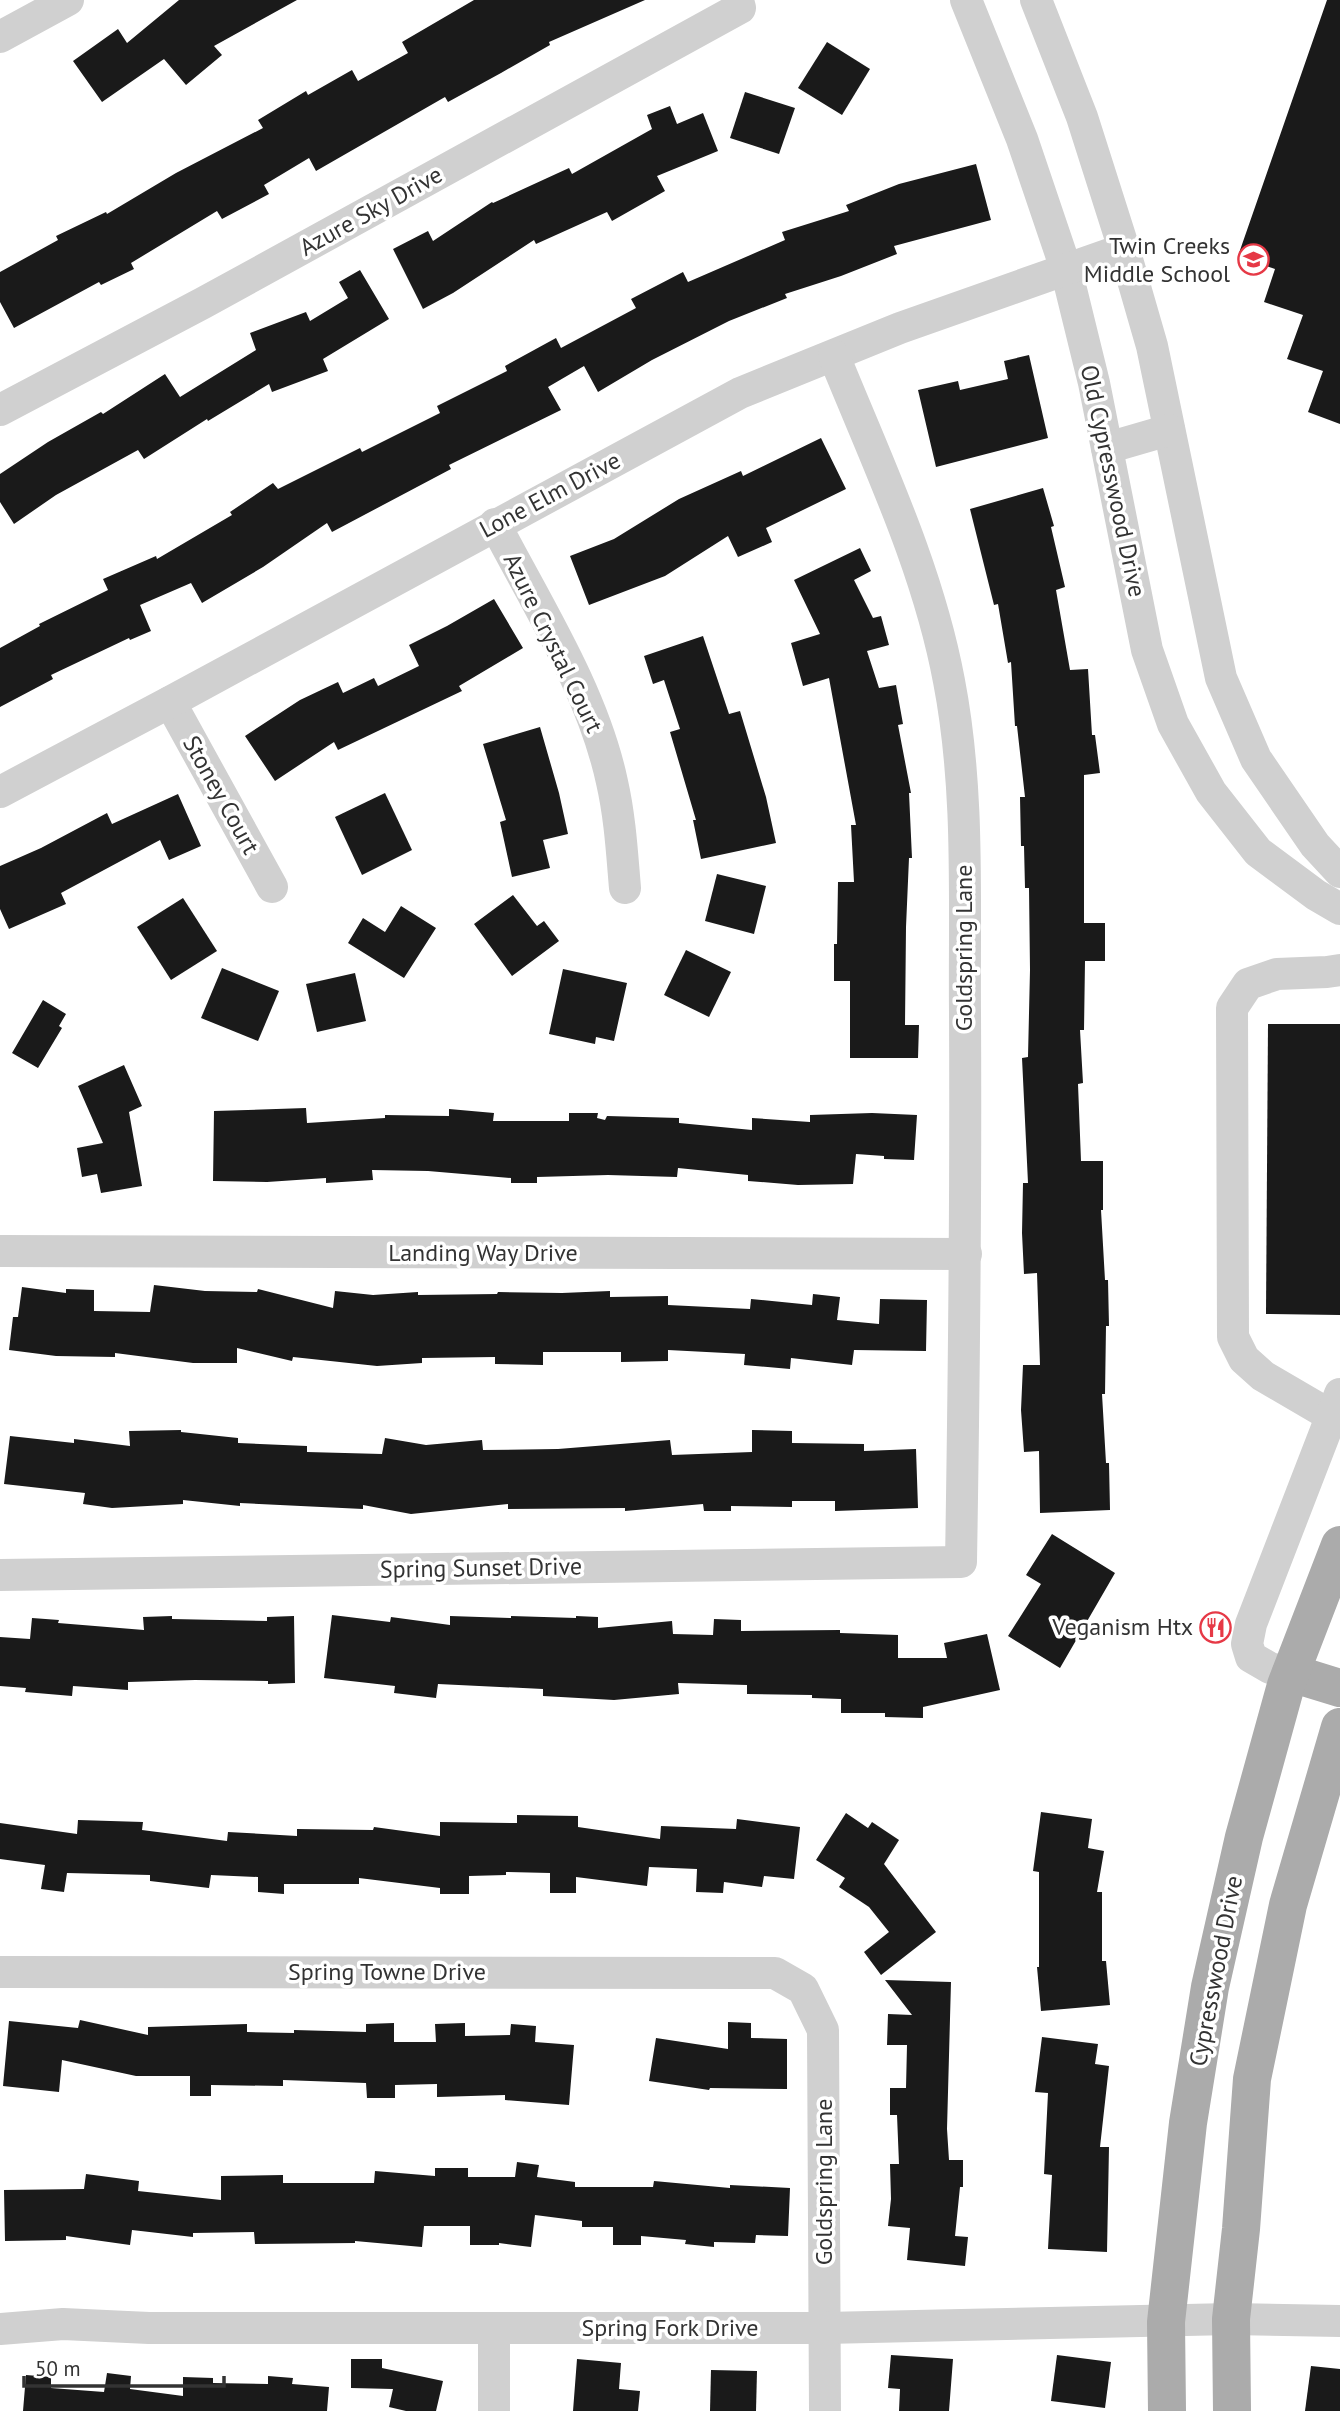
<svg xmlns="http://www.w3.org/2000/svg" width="1340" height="2411" font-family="'PT Sans',sans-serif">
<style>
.building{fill:#1a1a1a}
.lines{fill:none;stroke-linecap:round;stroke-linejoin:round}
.minor{stroke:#d0d0d0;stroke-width:32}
.major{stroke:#ababab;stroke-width:38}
.labels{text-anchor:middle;stroke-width:7;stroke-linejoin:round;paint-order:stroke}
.street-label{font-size:24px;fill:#333;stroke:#fff}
.poi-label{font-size:24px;fill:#333;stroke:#fff;text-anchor:end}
</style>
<rect width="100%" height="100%" fill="#fff"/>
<g class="building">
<path d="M179,0H297L214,46L222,55L186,85L164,59L102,102L73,61L118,29L127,43Z"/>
<path d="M474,0H645L549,42L550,45L501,73L448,102L445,97L316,171L309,158L264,185L269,194L222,219L217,211L131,263L134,269L101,285L99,282L14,328L0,302V272L58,240L56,236L106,212L107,214L176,173L263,128L258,120L306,91L308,95L352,70L358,81L408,53L402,42Z"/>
<path d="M1327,0H1340V424L1308,412L1323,371L1287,359L1303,315L1264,302L1275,269L1238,256Z"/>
<path d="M827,42L870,69L842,115L798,88Z"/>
<path d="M745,92L795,108L779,154L730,138Z"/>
<path d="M670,106L677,124L703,113L718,151L657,176L665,191L612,221L607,212L536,244L534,240L453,293L423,309L393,249L428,231L433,241L492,202L493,203L569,168L572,174L652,129L647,115Z"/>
<path d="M976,164L991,220L894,246L897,254L841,276L785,294L787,298L729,321L652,360L598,392L584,366L548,387L561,410L449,465L451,469L332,532L327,523L263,567L202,603L191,583L140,605L151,631L130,640L129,638L51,675L53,679L0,707V648L40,626L39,624L108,590L103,579L156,556L157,559L232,515L230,512L273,483L278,489L360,448L362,452L440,413L437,406L507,371L505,366L556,338L561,348L636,308L631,299L683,272L688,282L785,240L782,232L849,211L846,205L899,184Z"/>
<path d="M360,270L389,319L323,359L328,371L272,392L269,384L208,421L207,419L144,459L138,450L56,495L14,524L0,502V474L48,442L101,412L103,414L165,374L180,397L256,350L250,333L306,312L310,321L348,298L339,282Z"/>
<path d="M1029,355L1048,438L936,467L918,390L958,381L960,390L1008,379L1004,361Z"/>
<path d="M821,438L846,489L766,528L772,542L738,557L728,536L665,576L589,605L570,556L614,539L679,499L741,471L743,476Z"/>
<path d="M1043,488L1054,526L1051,527L1065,587L1056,590L1070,670L1088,669L1092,735H1095L1100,773L1084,775V923H1105V961H1085L1084,1030H1080L1083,1083L1078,1084L1081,1161H1103V1210H1101L1105,1280H1108L1109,1326H1106L1105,1394H1102L1106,1463H1109L1110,1510L1040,1513L1039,1451L1024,1452L1021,1410L1023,1365H1040L1037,1273L1024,1274L1022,1233L1023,1183H1028L1022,1058L1028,1057L1030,970L1029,888H1025L1024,846H1021L1020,797H1025L1017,726H1015L1011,662L1008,663L998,604L994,605L970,509Z"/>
<path d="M860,548L871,571L854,580L873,618L881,616L889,645L867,651L879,688L896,685L903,724L898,725L911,793H909L912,858H909L906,927L905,1025H919L918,1058H850V981H834V944H837L838,882H854L851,825H856L829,678L803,686L791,643L820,634L794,580Z"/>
<path d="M494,599L523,648L459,686L462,691L338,750L334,742L275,781L245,736L300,700L338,682L343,693L374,678L378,686L419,666L409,645L447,626Z"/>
<path d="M703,636L729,714L740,711L766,797L776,843L701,859L693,820H696L670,732L680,729L664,680L653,684L644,656Z"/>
<path d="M540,727L559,793L568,834L543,840L550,868L512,877L500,822L506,820L483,744Z"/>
<path d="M385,793L412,850L362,875L335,817Z"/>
<path d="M178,794L201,846L169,860L160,840L61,893L66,904L9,929L0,909V866L41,848L107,813L112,824Z"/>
<path d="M717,874L766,886L754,934L705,921Z"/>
<path d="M513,895L537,926L544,921L559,941L512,976L474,924Z"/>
<path d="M183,898L217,951L171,980L137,927Z"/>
<path d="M401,906L436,928L404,978L348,943L363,918L385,932Z"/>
<path d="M686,950L731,972L709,1017L664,995Z"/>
<path d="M222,968L279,991L258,1041L201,1018Z"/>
<path d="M563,969L627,983L614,1041L596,1037L595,1044L549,1034Z"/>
<path d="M355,973L366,1021L317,1032L306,984Z"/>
<path d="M43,1000L66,1014L59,1026L62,1028L38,1068L12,1053Z"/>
<path d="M1268,1024H1340V1315L1266,1314Z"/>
<path d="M124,1065L142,1106L129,1112L142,1186L101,1193L97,1174L82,1177L77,1148L103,1143L78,1086Z"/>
<path d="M306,1108L307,1123L385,1118V1115L449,1116V1109L494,1113L493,1121H569V1113H598L597,1118L605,1120L607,1116L679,1118V1123L752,1130V1118L810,1122V1115L872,1113L917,1115L914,1160L884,1159V1156L856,1154L853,1184L798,1185L748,1181V1175L678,1168L677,1177L608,1175L537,1177V1183H511V1178L428,1171L372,1170L373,1180L326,1183V1178L267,1182L213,1181L214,1111Z"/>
<path d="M154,1285L205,1291L257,1292L258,1289L333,1308L335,1291L373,1295L418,1292V1295L497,1294L498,1292L562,1293L610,1291V1297L668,1296V1305L750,1309L751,1299L812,1305L813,1294L840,1297L837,1320L879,1324L880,1299L927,1300L926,1351L854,1350L852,1365L791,1358L790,1369L744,1365L745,1354L668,1350V1361L621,1362V1352H543V1365L495,1364V1357L422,1358V1363L377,1366L293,1357L292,1361L237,1348V1363H193L115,1353V1357L56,1356L9,1350L13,1317H18L22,1287L66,1293V1289L94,1290V1311L150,1312Z"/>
<path d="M181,1430V1432L238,1438V1443L307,1446V1452L382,1454L385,1438L426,1445L482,1440L483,1450L558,1449L670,1440L672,1455L752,1452V1430L792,1431V1443L864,1444V1451L916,1449L918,1508L835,1511V1501H792V1507L731,1506V1511H704L703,1504L625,1511V1508L508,1509V1504L411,1514L363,1505V1509L240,1503V1506L183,1500V1504L112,1508L83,1504L85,1493L4,1484L10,1436L74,1443V1439L130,1446L129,1431Z"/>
<path d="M1052,1534L1115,1573L1060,1668L1008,1636L1041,1584L1026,1575Z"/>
<path d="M332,1615L390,1622L391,1617L450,1625V1616L511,1618V1616L576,1618V1616L598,1617V1628L672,1621L673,1634L713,1635L714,1619L741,1620V1631L840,1630V1633L898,1635V1658H947L944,1643L987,1634L1000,1690L923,1707V1718L885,1717V1713H841V1699L812,1698V1695L747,1694V1685L678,1683L679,1694L614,1700L543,1696V1689L438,1684L436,1698L394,1693L395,1686L324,1678Z"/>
<path d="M172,1616V1619L267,1621V1617L294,1616L295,1683L268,1684V1681L195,1680L128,1682V1690L73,1686L72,1696L25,1692L26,1688L0,1686V1637L30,1639L32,1618L59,1620L58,1623L144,1630L143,1617Z"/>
<path d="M1041,1812L1092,1819L1088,1848L1104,1851L1097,1892H1102V1961H1106L1110,2005L1041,2011L1037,1967H1039V1872L1033,1871Z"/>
<path d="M846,1813L868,1828L872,1822L899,1840L884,1864L936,1932L881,1975L864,1952L889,1932L869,1907L839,1887L845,1878L816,1860Z"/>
<path d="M517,1815L578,1816V1827L660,1839L661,1826L736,1829L737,1819L800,1827L794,1879L764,1876L762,1887L724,1882L723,1893L696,1892L697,1869L649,1867L647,1886L576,1877V1893H550V1873L506,1872V1875L469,1876V1894H440V1888L359,1878V1884H284V1894L258,1892V1877L211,1875L209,1888L150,1881V1875L67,1873L64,1892L41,1889L45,1865L0,1859V1823L77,1834L78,1820L143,1822L142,1830L227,1841L228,1832L297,1836V1829L373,1830L374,1827L440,1836V1822L517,1823Z"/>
<path d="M885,1980L951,1982L947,2129L949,2160H963V2187H960L955,2236L968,2237L965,2266L907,2260L910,2228L888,2226L891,2199L890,2164H899L897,2115H890V2088H906L907,2045H887L888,2014L912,2015Z"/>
<path d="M80,2020L148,2035V2027L247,2024V2032L294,2033V2030L366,2032V2024L394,2023V2042H436L435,2024L465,2023V2036L510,2035L511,2024L536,2026L535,2042L574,2045L569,2105L505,2100V2095L437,2097V2084L395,2085V2098H367L366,2083L283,2080V2086L211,2085V2096H190V2076H136L62,2060L59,2092L3,2086L9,2021L78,2028Z"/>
<path d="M728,2022L751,2023V2038L787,2039V2089L710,2088L709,2090L649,2081L656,2038L728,2049Z"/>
<path d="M1042,2037L1098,2044L1095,2064L1109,2066L1100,2147H1109L1107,2252L1048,2249L1052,2175L1044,2174L1048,2093L1035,2092Z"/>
<path d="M517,2162L539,2165L537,2177L575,2182V2187H653L654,2181L730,2188V2185L790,2188L788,2236L756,2235L755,2243L714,2242V2247L685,2244L686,2240L641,2236V2245H613V2227H582V2221L535,2215L531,2247L499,2243V2245H470V2226H424L422,2247L355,2241V2243L255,2244L254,2232L193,2233V2237L132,2230L130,2245L66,2236V2240L5,2241L4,2190L84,2189L86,2174L139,2181L138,2191L221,2200V2176L283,2175V2183H374L375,2171L435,2176V2168H468V2177H515Z"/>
<path d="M891,2355L953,2359L949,2411H899L900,2389L888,2388Z"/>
<path d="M1057,2355L1111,2362L1105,2408L1051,2401Z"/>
<path d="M351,2359H382V2368L443,2381L436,2411H406L389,2407L393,2389L351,2388Z"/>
<path d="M577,2359L621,2363L619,2389L640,2391L638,2411H573Z"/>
<path d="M1311,2366L1340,2369V2411H1305Z"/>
<path d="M711,2370L757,2371L756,2411H710Z"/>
<path d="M107,2373L131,2376L130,2389L183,2396V2377L213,2378V2383L268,2384V2376L293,2378L292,2384L329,2387L327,2411H23L26,2375L51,2377V2388L104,2392Z"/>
</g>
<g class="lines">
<g class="minor">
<path d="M966,0L1022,139L1066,269L1094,383L1147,650L1173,724L1211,792L1258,852L1316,895L1340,909"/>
<path d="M1036,0L1082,117L1124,249L1152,346L1221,678L1256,759L1315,845L1340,872"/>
<path d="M0,37L68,0"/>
<path d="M0,410L203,303L740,8L738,0"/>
<path d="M1107,448L1169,430"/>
<path d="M495,524C537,605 593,692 612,782C620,817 622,853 625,888"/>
<path d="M170,702L272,887"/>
<path d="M0,792L170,702L740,393L900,328L1124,249"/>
<path d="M1340,970L1327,972L1277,974L1248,984L1232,1008L1233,1337L1244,1359L1263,1376L1340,1421"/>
<path d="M0,1251L966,1254"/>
<path d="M0,1575L961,1562C964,1379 966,1196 965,1013C964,903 970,790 949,681C928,568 877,462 834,356"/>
<path d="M1291,1673L1270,1668L1251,1657L1247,1644L1251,1624L1340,1394"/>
<path d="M0,1972L775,1973L803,1989L823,2030L825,2411"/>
<path d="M494,2328V2411"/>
<path d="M0,2329L63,2324L149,2328H825L1231,2319L1340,2321"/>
</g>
<g class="major">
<path d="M1291,1673L1340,1688"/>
<path d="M1167,2411L1166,2322L1188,2123L1210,1987L1244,1837L1286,1685L1340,1545"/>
<path d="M1232,2411L1231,2319L1241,2229L1252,2079L1288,1905L1340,1727"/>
</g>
</g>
<defs>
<symbol id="school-ring" viewBox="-11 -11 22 22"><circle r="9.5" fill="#fff" stroke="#e63946" stroke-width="1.5"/><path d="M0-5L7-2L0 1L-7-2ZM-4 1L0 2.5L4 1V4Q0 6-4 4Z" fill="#e63946"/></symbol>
<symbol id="restaurant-ring" viewBox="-11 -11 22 22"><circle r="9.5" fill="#fff" stroke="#e63946" stroke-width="1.5"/><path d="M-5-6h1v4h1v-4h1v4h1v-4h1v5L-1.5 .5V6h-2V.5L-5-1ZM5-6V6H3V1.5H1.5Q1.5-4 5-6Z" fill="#e63946"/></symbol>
</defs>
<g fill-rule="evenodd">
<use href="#school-ring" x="1236" y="242" width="35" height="35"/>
<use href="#restaurant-ring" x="1198" y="1610" width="35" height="35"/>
</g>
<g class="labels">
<g class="street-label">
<text transform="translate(371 211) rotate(-29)" y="8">Azure Sky Drive</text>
<text transform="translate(1113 481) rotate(78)" y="8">Old Cypresswood Drive</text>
<text transform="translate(550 495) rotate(-28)" y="8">Lone Elm Drive</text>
<text transform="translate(553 643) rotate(64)" y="8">Azure Crystal Court</text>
<text transform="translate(221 795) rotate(61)" y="8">Stoney Court</text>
<text transform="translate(964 948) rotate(-90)" y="8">Goldspring Lane</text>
<text x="483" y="1261">Landing Way Drive</text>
<text transform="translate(481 1568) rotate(-1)" y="8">Spring Sunset Drive</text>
<text transform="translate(1216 1971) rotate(-79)" y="8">Cypresswood Drive</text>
<text x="387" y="1980">Spring Towne Drive</text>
<text transform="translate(824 2182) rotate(-90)" y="8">Goldspring Lane</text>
<text x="670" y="2336">Spring Fork Drive</text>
</g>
<g class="poi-label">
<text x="1230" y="254">Twin Creeks<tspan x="1230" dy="28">Middle School</tspan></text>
<text x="1193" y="1635">Veganism Htx</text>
</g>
</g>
<path d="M24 2376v10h200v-10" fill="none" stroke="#333333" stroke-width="3.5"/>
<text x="35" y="2376" font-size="21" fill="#333333" stroke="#ffffff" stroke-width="5" paint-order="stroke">50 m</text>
</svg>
